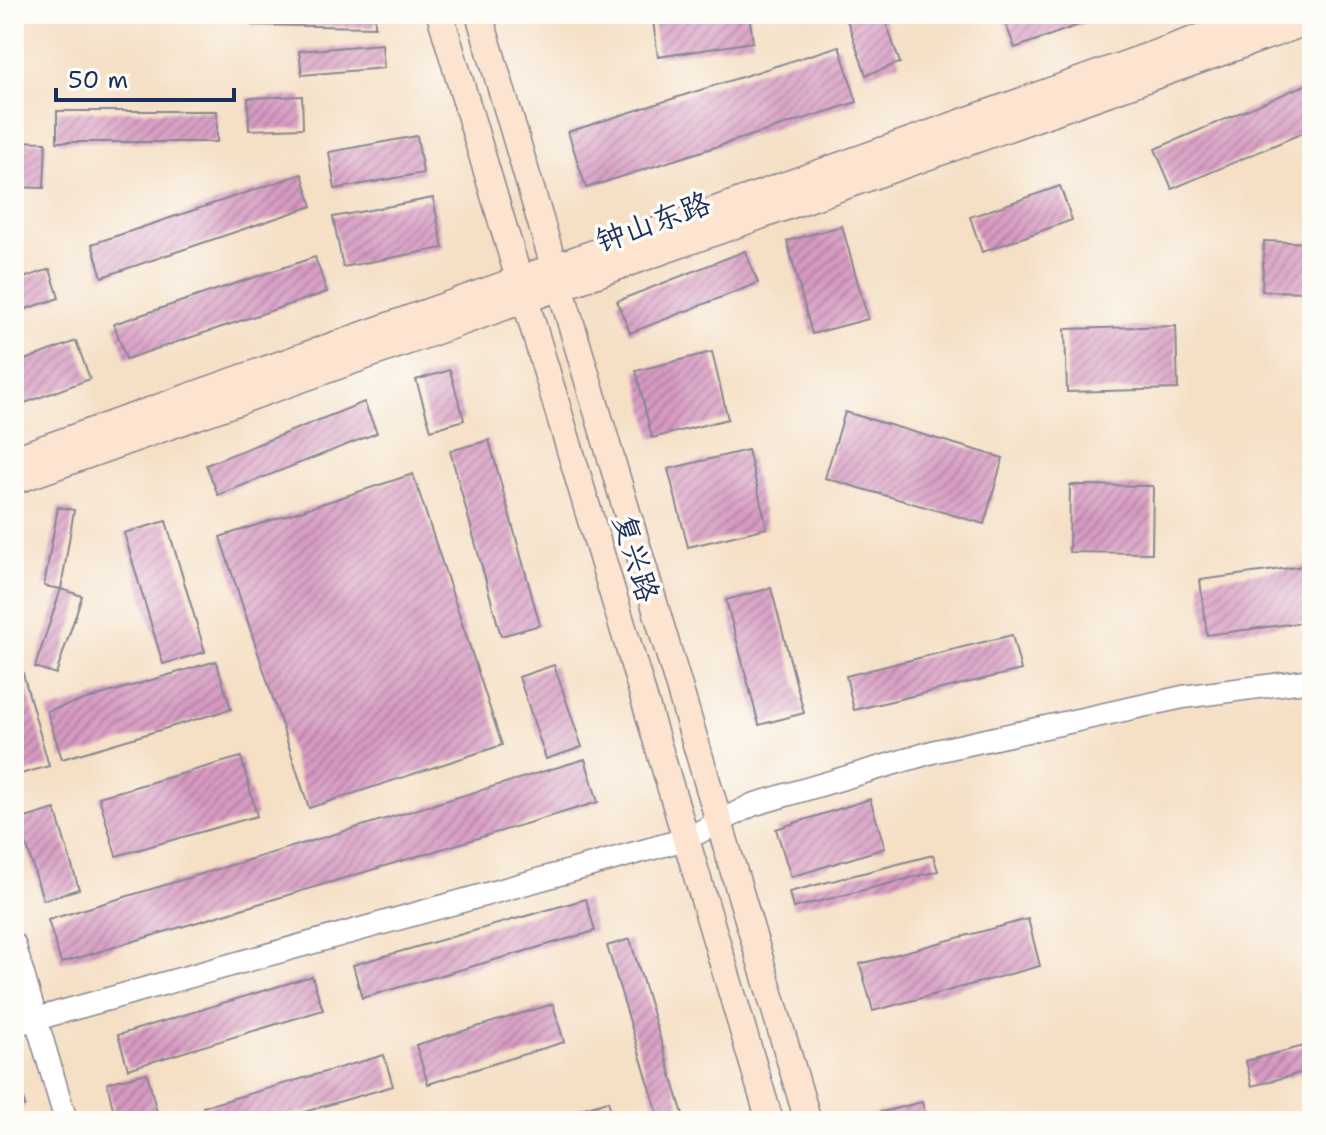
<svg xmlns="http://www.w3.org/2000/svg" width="1326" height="1135" font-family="'Shantell Sans','LXGW WenKai TC',sans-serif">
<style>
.building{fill:url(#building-hatch)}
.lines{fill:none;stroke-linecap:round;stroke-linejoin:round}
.tertiary-casing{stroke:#888792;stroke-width:25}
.secondary-casing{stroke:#888792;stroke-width:29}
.tertiary{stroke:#fff;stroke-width:22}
.secondary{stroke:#fde4d0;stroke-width:26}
.labels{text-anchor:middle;stroke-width:7;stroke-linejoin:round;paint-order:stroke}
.street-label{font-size:30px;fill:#1b2f5e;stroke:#fdfcf7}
</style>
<defs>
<pattern id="building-hatch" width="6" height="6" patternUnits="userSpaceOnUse" patternTransform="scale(2)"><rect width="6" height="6" fill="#d79ac1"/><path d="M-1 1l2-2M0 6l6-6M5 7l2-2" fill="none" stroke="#ae7ea0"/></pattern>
</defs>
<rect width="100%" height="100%" fill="#fdfcf7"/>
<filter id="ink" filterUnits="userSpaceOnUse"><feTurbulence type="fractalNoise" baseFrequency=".0125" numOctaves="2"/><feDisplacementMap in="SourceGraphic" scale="16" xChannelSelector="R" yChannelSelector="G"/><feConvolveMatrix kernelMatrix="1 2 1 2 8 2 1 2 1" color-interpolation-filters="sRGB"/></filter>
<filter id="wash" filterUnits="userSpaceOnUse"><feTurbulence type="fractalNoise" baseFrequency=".006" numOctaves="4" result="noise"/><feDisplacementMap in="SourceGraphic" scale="32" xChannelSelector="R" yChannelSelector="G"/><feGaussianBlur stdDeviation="1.8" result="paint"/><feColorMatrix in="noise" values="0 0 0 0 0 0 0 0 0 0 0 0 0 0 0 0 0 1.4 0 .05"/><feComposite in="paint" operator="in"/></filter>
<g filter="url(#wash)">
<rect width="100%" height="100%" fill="#f5dfc5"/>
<g id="blocks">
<g class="building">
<path d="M251,14H375V27L251,25Z"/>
<path d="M652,14H749L753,42L658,57Z"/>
<path d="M845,14H883L900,63L866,75Z"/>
<path d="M1002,14H1109L1015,48Z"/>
<path d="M382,44L384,68L302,75L299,51Z"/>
<path d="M839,46L857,102L586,188L568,132Z"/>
<path d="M1312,82V129L1172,189L1155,149Z"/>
<path d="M302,96L303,128L249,130L248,98Z"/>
<rect x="57" y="111" width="160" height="31"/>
<path d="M417,136L423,173L335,189L329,152Z"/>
<path d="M14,141L46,142L44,188L14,187Z"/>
<path d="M302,174L312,206L102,277L92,244Z"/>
<path d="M1060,186L1072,220L982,252L970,217Z"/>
<path d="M433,198L443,248L343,267L333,217Z"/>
<path d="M842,226L868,319L812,334L787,241Z"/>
<path d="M1264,241L1312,243V292L1262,291Z"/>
<path d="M745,251L758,283L630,333L617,301Z"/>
<path d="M315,257L327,292L126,359L114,324Z"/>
<path d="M50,269L59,298L14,313V281Z"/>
<path d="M1176,326L1178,389L1067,392L1065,329Z"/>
<path d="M76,341L90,379L14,407V364Z"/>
<path d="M712,352L728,419L652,438L636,371Z"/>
<path d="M450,370L464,420L431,430L416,380Z"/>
<path d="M364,402L377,433L218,495L206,465Z"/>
<path d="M845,412L1003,458L984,524L825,478Z"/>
<path d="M489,440L540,625L501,636L450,451Z"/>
<path d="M748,450L767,528L688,547L668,469Z"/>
<path d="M413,474L502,745L309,808L220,537Z"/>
<path d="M1070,485L1153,486L1152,553L1069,552Z"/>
<path d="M58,507L74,510L61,589L44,586Z"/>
<path d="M166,521L205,652L163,664L124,533Z"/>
<path d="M1312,565V621L1207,635L1200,580Z"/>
<path d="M771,588L804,713L759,725L726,600Z"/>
<path d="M61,589L82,596L56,674L35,667Z"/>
<path d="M1012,635L1021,670L854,710L846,676Z"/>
<path d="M216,661L231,709L62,759L47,711Z"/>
<path d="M554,665L582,747L546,759L519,677Z"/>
<path d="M22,670L49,766L14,776V672Z"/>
<path d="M241,757L257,816L116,856L99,797Z"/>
<path d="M585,759L598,802L61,963L48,920Z"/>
<path d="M870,799L885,848L791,877L776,829Z"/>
<path d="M55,809L79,889L43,900L19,820Z"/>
<path d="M933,855L938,871L793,908L789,892Z"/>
<path d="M586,899L595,931L362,998L353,965Z"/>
<path d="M1028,919L1040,966L873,1011L860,964Z"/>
<path d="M630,939L685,1121H660L607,946Z"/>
<path d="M312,976L323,1010L128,1069L118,1035Z"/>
<path d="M553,1004L564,1042L428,1084L416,1045Z"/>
<path d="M1312,1044V1070L1252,1086L1246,1061Z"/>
<path d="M384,1055L393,1086L273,1121H207L203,1107Z"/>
<path d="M15,1069L25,1106L14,1110V1070Z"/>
<path d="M147,1073L159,1121H116L107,1083Z"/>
<path d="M608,1101L614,1121H543V1120Z"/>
<path d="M922,1102L927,1121H859L858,1118Z"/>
</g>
</g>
</g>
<g filter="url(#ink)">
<use href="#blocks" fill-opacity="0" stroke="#888792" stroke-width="2"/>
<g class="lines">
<defs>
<g id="tertiary">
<path d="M14,944L66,1121"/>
<path d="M14,1025L686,839L752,805L936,751L1183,697L1312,680"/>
</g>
<g id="secondary">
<path d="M440,14L770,1121"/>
<path d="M479,14L808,1121"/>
<path d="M14,459L1267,14"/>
<path d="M14,481L1312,20"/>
</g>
</defs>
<use href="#tertiary" class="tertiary-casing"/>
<use href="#secondary" class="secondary-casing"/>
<use href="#tertiary" class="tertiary"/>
<use href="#secondary" class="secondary"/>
</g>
</g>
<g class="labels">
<g class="street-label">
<text transform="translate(653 222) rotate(-20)" y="10">钟山东路</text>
<text transform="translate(636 558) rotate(73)" y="10">复兴路</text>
</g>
</g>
<rect width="1326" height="1135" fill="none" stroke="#fdfcf7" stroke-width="48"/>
<path d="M56 88v12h178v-12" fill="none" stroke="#1b2f5e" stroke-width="4"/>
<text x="68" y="88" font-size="24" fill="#1b2f5e" stroke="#fdfcf7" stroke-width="6" paint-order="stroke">50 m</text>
</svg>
